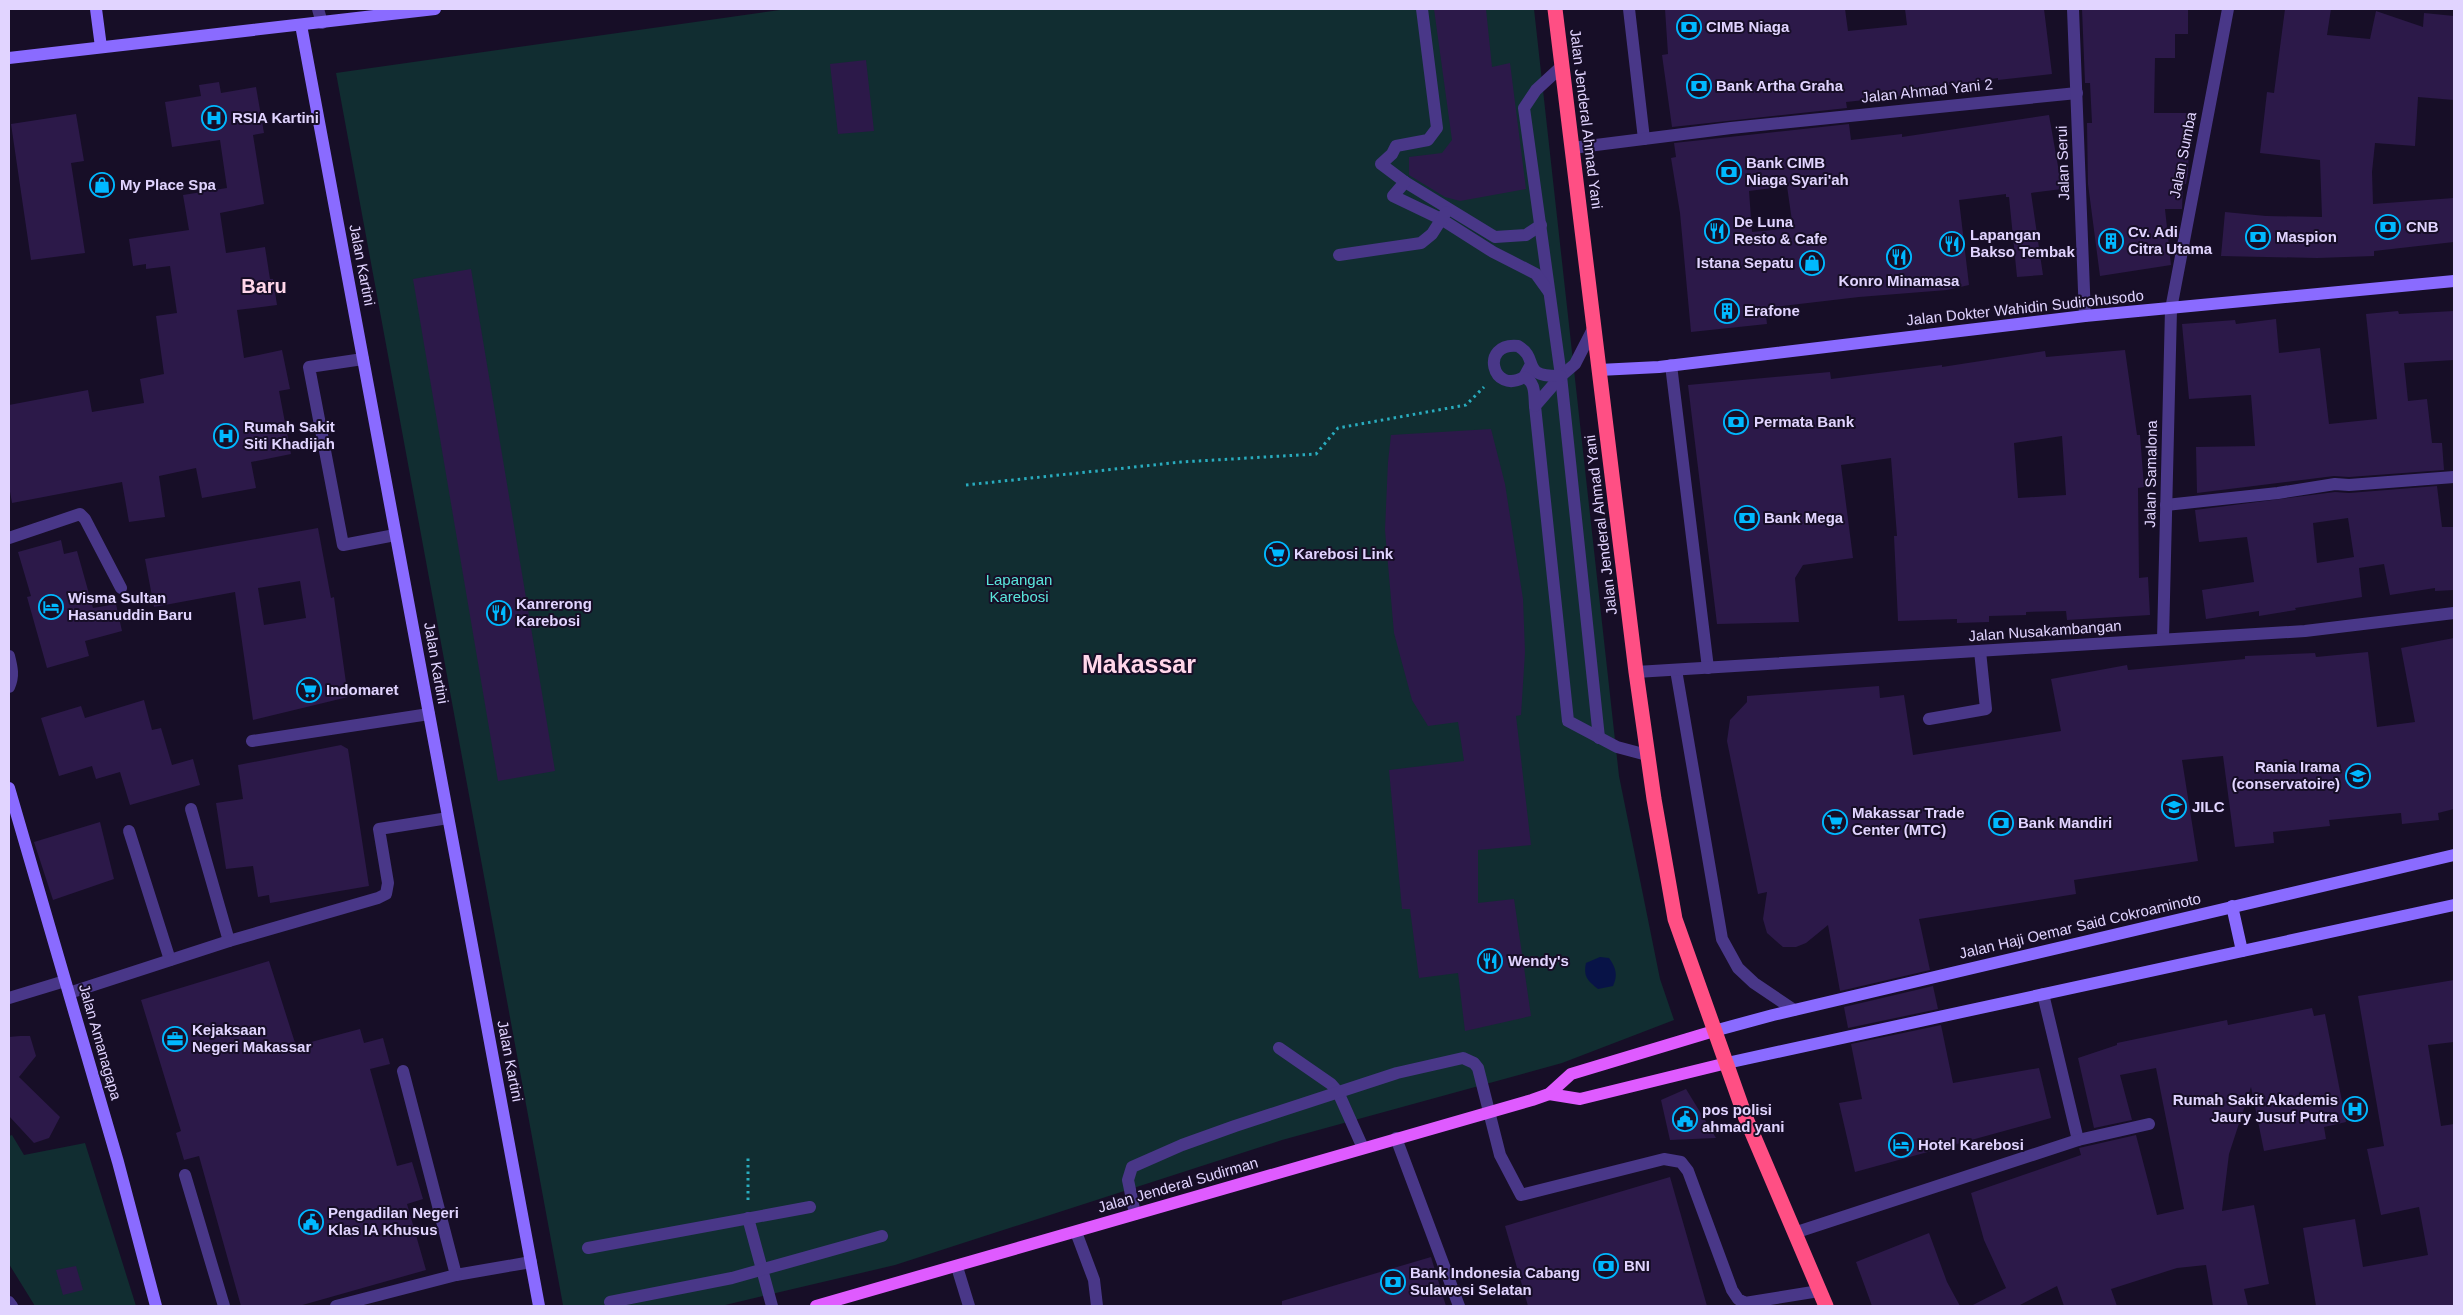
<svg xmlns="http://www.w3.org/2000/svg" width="2463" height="1315" font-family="Helvetica,sans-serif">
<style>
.green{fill:#112d31}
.water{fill:#081347}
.building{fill:#2c1949;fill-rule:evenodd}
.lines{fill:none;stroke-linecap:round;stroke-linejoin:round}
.path{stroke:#29acbe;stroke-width:3;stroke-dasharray:2.5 4;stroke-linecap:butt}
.lane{stroke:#493788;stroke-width:12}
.street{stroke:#493788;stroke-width:12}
.secondary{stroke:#8a6bff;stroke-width:12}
.primary{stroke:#df5bff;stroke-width:12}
.highway{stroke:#ff4f84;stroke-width:15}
.labels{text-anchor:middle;stroke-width:4;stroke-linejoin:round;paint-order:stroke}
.poi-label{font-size:15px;font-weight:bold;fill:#e1d4ff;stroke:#170e27;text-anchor:start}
.street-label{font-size:15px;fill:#e1d4ff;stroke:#170e27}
.park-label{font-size:15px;fill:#5ae6dc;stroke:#170e27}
.district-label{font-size:20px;font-weight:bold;fill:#ffd6e9;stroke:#170e27}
.town-label{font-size:25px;font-weight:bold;fill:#ffd6e9;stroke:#170e27}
</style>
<rect width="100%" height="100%" fill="#170e27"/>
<g class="green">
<path d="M787,9H1534L1619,776L1660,979L1674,1020L1562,1063L1282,1140L895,1265L721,1306L563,1305L336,73Z"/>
<path d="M12,1135L24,1155L85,1143L136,1306H35L9,1264V1136Z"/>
</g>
<path class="water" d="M1600,957L1609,958C1616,968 1618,975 1613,986L1598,989C1588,981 1583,977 1586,963Z"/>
<g class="building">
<path d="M1434,9H1486L1492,67L1510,63L1526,189L1460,201L1445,197L1409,175V157L1442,153L1452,140Z"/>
<path d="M1665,9H1845L1848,31L1907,25L1905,9H2044L2052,74L1998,80V78L1901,92L1902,96L1846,102L1847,108L1672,127L1662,55L1668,54Z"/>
<path d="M2082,9L2188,10V34H2175V58H2155L2154,113H2190L2188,174L2186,184H2183L2182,209H2165L2171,265L2100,276L2088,184L2087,123H2092L2090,83H2085Z"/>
<path d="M2285,9H2331L2327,35L2370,39L2376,11L2423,27L2424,13L2454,16V100L2418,97L2415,146L2375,143L2372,172L2373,204L2454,198V242L2374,251V256L2317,258L2221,256L2225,212L2266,216L2322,217L2320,160L2260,153L2267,92L2274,93Z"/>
<path d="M866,60L874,131L838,134L830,64Z"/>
<path d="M219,82L221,93L256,87L264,133L253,135L264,204L220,213L226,253L265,247L270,279H273L277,305L237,310L244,358L282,350L290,389L279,391L291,454L251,462L256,488L202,498L196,468L159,476L165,517L129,522L122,482L12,503L9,486V405L88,390L92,412L144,403L140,379L164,374L156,316L177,313L170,266L146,269V264L133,266L129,239L189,230L183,195L227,188L220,140L172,147L165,102L201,96L199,85Z"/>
<path d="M76,114L84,161L71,163L85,253L31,260L11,124Z"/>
<path d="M2049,115L2062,189L2031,193L2043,275L2017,277L2009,197H2006V194L1959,200L1969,285L1947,290L1859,297L1765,308L1767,324L1691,332L1680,213L1671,158L1676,157L1674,143L1849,124L1851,140L1902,134V137ZM1787,186L1793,228L1752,232L1749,191Z"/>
<path d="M471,269L555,771L498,781L413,279Z"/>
<path d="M2398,311L2399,314L2454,311V360L2404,363L2408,401L2427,399L2432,443H2442L2444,470L2349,477L2334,476L2197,493L2196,447L2255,446L2251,395L2189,399L2182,324L2235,320L2236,324L2276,319L2279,353L2320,348L2329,424L2377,419L2366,314Z"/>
<path d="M2125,350L2137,435H2140L2144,487L2138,488L2139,578L2148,577L2150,615L2067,620L2066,611L2026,612V615L1989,616V622L1957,623V619L1898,621L1894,536H1897L1891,458L1841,465L1853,558L1803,565L1795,578L1799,622L1717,624L1688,385L1830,372L1831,379L1942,365V367L2045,351L2046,357ZM2062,436L2066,495L2018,498L2014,443Z"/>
<path d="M1491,429L1505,484L1523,599L1525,652L1521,715L1516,716L1531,845L1478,850V903L1514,899L1531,1016L1465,1031L1458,973L1419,978L1410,909H1402L1389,770L1464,761L1458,722L1428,726L1412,700L1394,633L1385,530L1388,462L1391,435Z"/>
<path d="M2437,486L2442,527H2454V590L2435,591V588L2390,595L2384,564L2359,568L2362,597L2295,608L2296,610L2259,616V611L2206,619L2202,590L2254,582L2247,537L2199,542L2195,510L2335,492L2349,493ZM2348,518L2354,557L2317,563L2313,523Z"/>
<path d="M318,528L331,598L334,597L348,697L253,720L235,592L154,607L145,559ZM300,581L306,618L264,625L258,588Z"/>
<path d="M61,540L64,554L77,551L93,608L116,604L122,631L85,641L89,656L47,668L27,597L31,596L18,552Z"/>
<path d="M2454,638V809L2438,813L2439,820L2402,824L2401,813L2329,820L2330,826L2273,832L2274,843L2235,847L2223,756L2182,760L2198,861L2074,880L2076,894L1919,919L1930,970L1840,991L1828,925L1806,943L1796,947H1783L1767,933L1763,919L1767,892L1758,894L1727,741L1730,720L1747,702V696L1879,686L1880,698L1904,695L1913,755L2061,731L2051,679L2127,665L2128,670L2245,659V656L2315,653L2316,657L2368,652L2377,727L2415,722L2401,648Z"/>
<path d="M144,700L152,730L161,728L172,765L193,759L200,785L130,805L120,772L96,779L92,766L59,776L41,718L81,706L85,718Z"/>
<path d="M341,745L348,749L369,886L270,903L269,895L258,897L253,866L226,869L216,803L243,799L238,765Z"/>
<path d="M100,822L114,879L53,900L34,842Z"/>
<path d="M269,961L296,1046L360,1029L364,1043L383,1038L390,1064L370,1069L397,1166L412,1162L423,1199L407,1204L426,1270L299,1306H241L199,1156L184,1160L176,1133L181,1131L141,1000Z"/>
<path d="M2454,980V1042L2428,1045L2441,1126L2454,1124V1306H2316L2303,1228L2355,1219L2363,1267L2428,1255L2419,1207L2381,1215L2367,1149L2384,1146L2358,996Z"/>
<path d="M1933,986L1938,1009L1848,1028L1844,1007Z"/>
<path d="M2312,1008L2314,1016L2325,1014L2346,1122L2324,1127L2326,1139L2264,1151L2251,1087L2229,1154L2222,1211L2254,1205L2269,1284L2244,1289L2248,1306H2213L2206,1265L2177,1268L2111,1289L2117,1306H2064L2057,1286L2018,1306H1971L2006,1288L1984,1240L1971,1193L2081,1155L2079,1148L2136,1135L2157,1215L2184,1209L2156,1068L2120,1075L2132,1120L2094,1128L2078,1058L2117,1045V1043L2227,1020L2228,1025Z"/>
<path d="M1941,1025L1953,1083L2039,1068L2051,1118L1855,1172L1839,1103L1862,1099L1851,1044Z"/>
<path d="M20,1036H30L36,1056L19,1077L60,1117L49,1138L34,1143L9,1116V1037Z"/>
<path d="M1686,1089L1716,1138L1670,1140L1661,1100Z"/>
<path d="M1670,1177L1707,1306H1528L1505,1226Z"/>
<path d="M1929,1233L1947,1282L1960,1306H1872L1856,1262Z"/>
<path d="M1431,1257L1446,1306H1282V1301Z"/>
<path d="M76,1266L83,1290L63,1295L56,1270Z"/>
</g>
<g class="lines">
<g class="path">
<path d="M966,485L1181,462L1316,454L1338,428L1466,405L1484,387"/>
<path d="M748,1200V1158"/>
</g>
<g class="lane">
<path d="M318,9L322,23"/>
<path d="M1422,9L1437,128L1428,140L1396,146L1392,154L1381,164L1405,182L1495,237L1526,235L1541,225"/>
<path d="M1629,9L1644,139"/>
<path d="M1561,67L1536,90L1524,108L1561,376L1599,738"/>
<path d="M1572,148L1731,128L2077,93"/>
<path d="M1405,182L1393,196L1441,219L1493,252L1536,274L1549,292"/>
<path d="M1339,255L1421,243L1432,234L1446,212"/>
<path d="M1594,327L1575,364L1561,376L1535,406L1568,721L1617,747L1647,755"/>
<path d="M363,359L309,367L343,545L395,535"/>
<path d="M1671,365L1708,668"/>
<path d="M1530,366L1524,377C1492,396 1479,342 1518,346C1541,359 1518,377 1561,376"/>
<path d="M1524,377C1536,382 1534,395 1535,406"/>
<path d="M9,538L80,514L85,519L121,588"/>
<path d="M9,656C12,668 14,676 9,687"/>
<path d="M1676,670L1722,939L1738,968L1754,983L1794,1010"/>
<path d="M1929,719L1986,709L1980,651"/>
<path d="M252,741L429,714"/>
<path d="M191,809L229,941"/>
<path d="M129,831L170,960"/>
<path d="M69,993L229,941L378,898L386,894L388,883L379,829L448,818"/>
<path d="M2043,994L2078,1140"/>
<path d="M1279,1048L1331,1084L1338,1092L1363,1148"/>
<path d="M403,1071L456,1275L531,1262"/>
<path d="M1396,1138L1459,1306"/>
<path d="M185,1175L224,1306"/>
<path d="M1135,1214L1128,1180L1132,1167L1182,1145L1235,1126L1397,1073L1463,1058L1474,1063L1478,1068L1500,1155L1521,1195L1664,1159L1681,1162L1688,1171L1732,1290L1738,1299L1745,1303L1819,1291"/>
<path d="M748,1218L772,1306"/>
<path d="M1076,1232L1094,1280L1097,1306"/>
<path d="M588,1248L810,1207"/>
<path d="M957,1267L969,1306"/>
<path d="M9,1302L12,1306"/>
<path d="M610,1302L732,1278L882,1236"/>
<path d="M336,1306L456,1275"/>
</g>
<g class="street">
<path d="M2073,9L2085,316"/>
<path d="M2166,505L2278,493L2335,484L2349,485L2454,477"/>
<path d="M2163,639L2171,309L2228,9"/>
<path d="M1636,672L2305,631L2454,613"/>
<path d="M9,998L65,981"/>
<path d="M1794,1233L2078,1140L2149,1124"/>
</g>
<g class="secondary">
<path d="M96,9L101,47"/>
<path d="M301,25L539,1306"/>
<path d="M9,58L435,9"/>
<path d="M1599,370L1659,367L2085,316L2454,281"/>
<path d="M9,788L118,1162L156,1306"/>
<path d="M2232,906L2242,951"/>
<path d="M1714,1031L1773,1015L2454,855"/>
<path d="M1727,1063L2454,905"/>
</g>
<g class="primary">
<path d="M1549,1094L1580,1099L1727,1063"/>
<path d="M816,1306L1532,1100L1549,1094L1571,1074L1714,1031"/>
</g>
<path class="highway" d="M1555,9L1636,672L1654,799L1675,919L1745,1116L1826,1306"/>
</g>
<defs>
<symbol id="bank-ring" viewBox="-11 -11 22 22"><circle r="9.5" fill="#170e27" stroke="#00b8ff" stroke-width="1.5"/><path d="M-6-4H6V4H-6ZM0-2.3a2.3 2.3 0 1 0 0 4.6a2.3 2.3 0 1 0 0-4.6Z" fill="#00b8ff"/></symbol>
<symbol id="hospital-ring" viewBox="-11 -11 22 22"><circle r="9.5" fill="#170e27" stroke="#00b8ff" stroke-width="1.5"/><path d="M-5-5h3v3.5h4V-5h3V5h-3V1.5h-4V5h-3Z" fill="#00b8ff"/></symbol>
<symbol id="shop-ring" viewBox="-11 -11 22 22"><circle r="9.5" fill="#170e27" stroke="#00b8ff" stroke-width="1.5"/><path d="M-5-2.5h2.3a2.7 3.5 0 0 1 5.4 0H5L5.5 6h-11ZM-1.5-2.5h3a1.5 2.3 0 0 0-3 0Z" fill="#00b8ff"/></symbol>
<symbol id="restaurant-ring" viewBox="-11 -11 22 22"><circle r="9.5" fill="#170e27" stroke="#00b8ff" stroke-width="1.5"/><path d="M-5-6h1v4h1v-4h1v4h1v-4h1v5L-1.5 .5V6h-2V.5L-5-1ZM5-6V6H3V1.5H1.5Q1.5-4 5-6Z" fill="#00b8ff"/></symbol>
<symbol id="building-ring" viewBox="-11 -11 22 22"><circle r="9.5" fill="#170e27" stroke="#00b8ff" stroke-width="1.5"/><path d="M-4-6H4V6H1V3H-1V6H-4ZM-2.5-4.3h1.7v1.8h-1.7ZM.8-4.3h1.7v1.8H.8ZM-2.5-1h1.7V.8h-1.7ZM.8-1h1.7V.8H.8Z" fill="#00b8ff"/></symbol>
<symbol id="supermarket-ring" viewBox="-11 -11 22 22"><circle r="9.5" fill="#170e27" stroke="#00b8ff" stroke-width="1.5"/><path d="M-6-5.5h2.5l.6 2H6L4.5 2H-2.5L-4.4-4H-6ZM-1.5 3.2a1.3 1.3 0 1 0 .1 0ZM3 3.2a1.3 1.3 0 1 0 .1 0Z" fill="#00b8ff"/></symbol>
<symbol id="hotel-ring" viewBox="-11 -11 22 22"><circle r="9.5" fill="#170e27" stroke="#00b8ff" stroke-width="1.5"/><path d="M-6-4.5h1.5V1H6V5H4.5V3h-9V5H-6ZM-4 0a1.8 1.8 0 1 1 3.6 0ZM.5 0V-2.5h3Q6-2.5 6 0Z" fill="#00b8ff"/></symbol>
<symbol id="school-ring" viewBox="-11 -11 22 22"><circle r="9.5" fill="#170e27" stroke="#00b8ff" stroke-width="1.5"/><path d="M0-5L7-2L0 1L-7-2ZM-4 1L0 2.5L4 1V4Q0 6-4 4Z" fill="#00b8ff"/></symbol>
<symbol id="office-ring" viewBox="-11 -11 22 22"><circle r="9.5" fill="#170e27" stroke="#00b8ff" stroke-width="1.5"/><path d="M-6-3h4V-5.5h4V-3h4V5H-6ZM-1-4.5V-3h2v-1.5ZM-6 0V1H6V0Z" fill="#00b8ff"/></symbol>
<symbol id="civic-ring" viewBox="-11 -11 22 22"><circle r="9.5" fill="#170e27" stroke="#00b8ff" stroke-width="1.5"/><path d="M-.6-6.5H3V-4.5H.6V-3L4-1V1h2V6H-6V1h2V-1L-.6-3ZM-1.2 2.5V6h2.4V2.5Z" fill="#00b8ff"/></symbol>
</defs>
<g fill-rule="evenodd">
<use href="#bank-ring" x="1675" y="13" width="28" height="28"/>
<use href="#bank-ring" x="1685" y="72" width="28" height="28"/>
<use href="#hospital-ring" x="200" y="104" width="28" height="28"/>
<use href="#bank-ring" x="1715" y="158" width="28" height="28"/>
<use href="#shop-ring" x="88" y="171" width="28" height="28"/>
<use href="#bank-ring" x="2374" y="213" width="28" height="28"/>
<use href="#restaurant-ring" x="1703" y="217" width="28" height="28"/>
<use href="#bank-ring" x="2244" y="223" width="28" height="28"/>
<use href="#building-ring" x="2097" y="227" width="28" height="28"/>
<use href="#restaurant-ring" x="1938" y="230" width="28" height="28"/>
<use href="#restaurant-ring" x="1885" y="243" width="28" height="28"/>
<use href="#shop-ring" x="1798" y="249" width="28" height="28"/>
<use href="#building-ring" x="1713" y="297" width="28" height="28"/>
<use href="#bank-ring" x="1722" y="408" width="28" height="28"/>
<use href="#hospital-ring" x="212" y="422" width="28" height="28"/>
<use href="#bank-ring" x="1733" y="504" width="28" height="28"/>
<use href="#supermarket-ring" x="1263" y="540" width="28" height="28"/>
<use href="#hotel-ring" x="37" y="593" width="28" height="28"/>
<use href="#restaurant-ring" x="485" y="599" width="28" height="28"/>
<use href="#supermarket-ring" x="295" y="676" width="28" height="28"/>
<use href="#school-ring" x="2344" y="762" width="28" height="28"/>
<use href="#school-ring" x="2160" y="793" width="28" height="28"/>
<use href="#supermarket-ring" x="1821" y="808" width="28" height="28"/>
<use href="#bank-ring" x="1987" y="809" width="28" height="28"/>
<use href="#restaurant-ring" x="1476" y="947" width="28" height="28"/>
<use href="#office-ring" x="161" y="1025" width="28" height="28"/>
<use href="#hospital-ring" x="2341" y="1095" width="28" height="28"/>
<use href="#civic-ring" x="1671" y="1105" width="28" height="28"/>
<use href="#hotel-ring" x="1887" y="1131" width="28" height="28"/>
<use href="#civic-ring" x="297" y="1208" width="28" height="28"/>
<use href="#bank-ring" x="1592" y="1252" width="28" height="28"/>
<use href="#bank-ring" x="1379" y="1268" width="28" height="28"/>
</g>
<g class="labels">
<g class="poi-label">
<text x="1706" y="32">CIMB Niaga</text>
<text x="1716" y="91">Bank Artha Graha</text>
<text x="232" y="123">RSIA Kartini</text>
<text x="1746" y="168">Bank CIMB<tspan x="1746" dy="17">Niaga Syari'ah</tspan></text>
<text x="120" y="190">My Place Spa</text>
<text x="1734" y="227">De Luna<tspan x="1734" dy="17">Resto &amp; Cafe</tspan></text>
<text x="2406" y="232">CNB</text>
<text x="2128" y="237">Cv. Adi<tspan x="2128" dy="17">Citra Utama</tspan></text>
<text x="1970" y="240">Lapangan<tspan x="1970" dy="17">Bakso Tembak</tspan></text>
<text x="2276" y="242">Maspion</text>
<text x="1794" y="268" text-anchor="end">Istana Sepatu</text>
<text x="1899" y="286" text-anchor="middle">Konro Minamasa</text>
<text x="1744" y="316">Erafone</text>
<text x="1754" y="427">Permata Bank</text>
<text x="244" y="432">Rumah Sakit<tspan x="244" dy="17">Siti Khadijah</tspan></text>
<text x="1764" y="523">Bank Mega</text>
<text x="1294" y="559">Karebosi Link</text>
<text x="68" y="603">Wisma Sultan<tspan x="68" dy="17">Hasanuddin Baru</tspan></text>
<text x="516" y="609">Kanrerong<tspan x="516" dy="17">Karebosi</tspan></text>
<text x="326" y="695">Indomaret</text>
<text x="2340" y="772" text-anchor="end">Rania Irama<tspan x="2340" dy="17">(conservatoire)</tspan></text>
<text x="2192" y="812">JILC</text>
<text x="1852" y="818">Makassar Trade<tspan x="1852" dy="17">Center (MTC)</tspan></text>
<text x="2018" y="828">Bank Mandiri</text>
<text x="1508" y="966">Wendy's</text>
<text x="192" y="1035">Kejaksaan<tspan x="192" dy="17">Negeri Makassar</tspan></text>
<text x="2338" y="1105" text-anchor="end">Rumah Sakit Akademis<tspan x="2338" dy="17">Jaury Jusuf Putra</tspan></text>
<text x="1702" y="1115">pos polisi<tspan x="1702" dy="17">ahmad yani</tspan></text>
<text x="1918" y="1150">Hotel Karebosi</text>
<text x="328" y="1218">Pengadilan Negeri<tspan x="328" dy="17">Klas IA Khusus</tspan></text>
<text x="1624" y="1271">BNI</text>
<text x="1410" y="1278">Bank Indonesia Cabang<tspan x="1410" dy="17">Sulawesi Selatan</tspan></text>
</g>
<g class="street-label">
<text transform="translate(1927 91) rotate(-6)" y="5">Jalan Ahmad Yani 2</text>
<text transform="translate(1586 119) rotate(83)" y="5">Jalan Jenderal Ahmad Yani</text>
<text transform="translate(2183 155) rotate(-79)" y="5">Jalan Sumba</text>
<text transform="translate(2063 163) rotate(-92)" y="5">Jalan Serui</text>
<text transform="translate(362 265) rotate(79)" y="5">Jalan Kartini</text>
<text transform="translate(2025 308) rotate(-6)" y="5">Jalan Dokter Wahidin Sudirohusodo</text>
<text transform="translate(2151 474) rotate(-89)" y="5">Jalan Samalona</text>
<text transform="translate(1601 525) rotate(-97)" y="5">Jalan Jenderal Ahmad Yani</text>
<text transform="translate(2045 631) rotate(-4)" y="5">Jalan Nusakambangan</text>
<text transform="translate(436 663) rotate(80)" y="5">Jalan Kartini</text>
<text transform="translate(2080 926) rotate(-13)" y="5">Jalan Haji Oemar Said Cokroaminoto</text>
<text transform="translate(100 1042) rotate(74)" y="5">Jalan Amanagapa</text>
<text transform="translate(510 1061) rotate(79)" y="5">Jalan Kartini</text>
<text transform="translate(1178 1185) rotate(-16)" y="5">Jalan Jenderal Sudirman</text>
</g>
<g class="park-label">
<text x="1019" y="585">Lapangan<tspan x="1019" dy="17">Karebosi</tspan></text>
</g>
<g class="district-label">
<text x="264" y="293">Baru</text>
</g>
<g class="town-label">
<text x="1139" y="673">Makassar</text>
</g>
</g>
<rect width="2463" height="1315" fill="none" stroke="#e1d4ff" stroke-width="20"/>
</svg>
